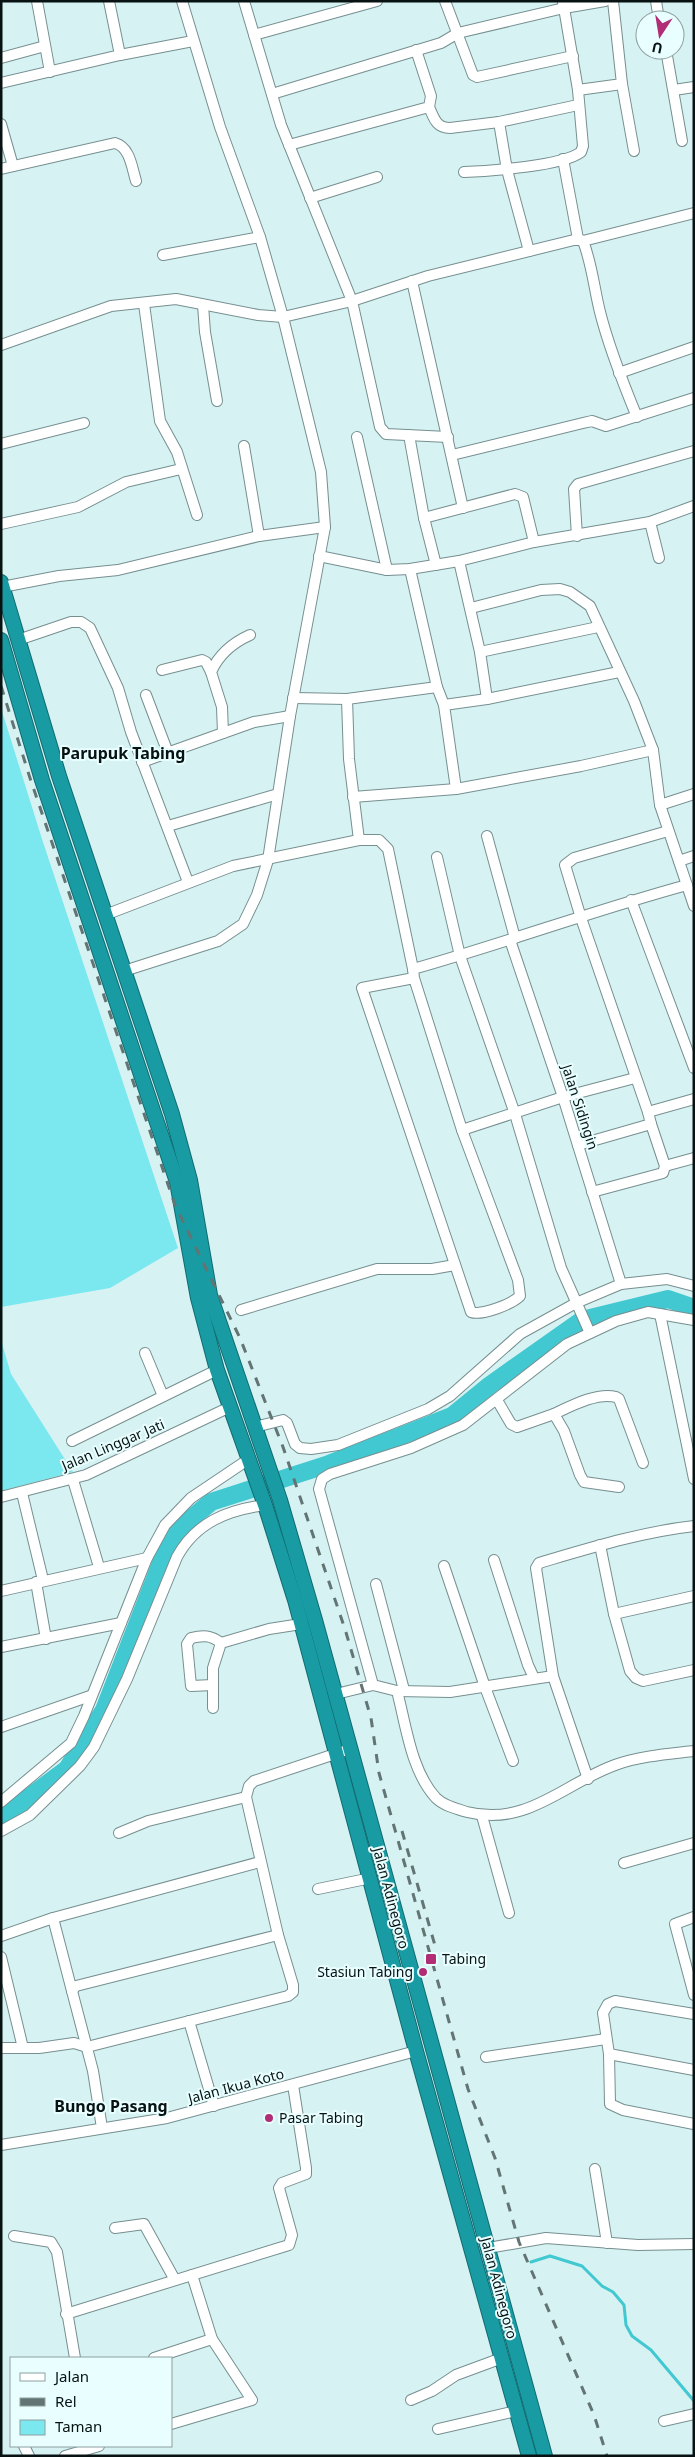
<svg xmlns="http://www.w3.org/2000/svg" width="695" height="2457" font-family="'Noto Sans',sans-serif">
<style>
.green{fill:#7be8f0}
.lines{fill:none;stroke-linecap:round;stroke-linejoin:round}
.stream{stroke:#41c8d0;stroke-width:3}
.river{stroke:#41c8d0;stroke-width:18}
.minor-casing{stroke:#768f90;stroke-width:12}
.highway-casing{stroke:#126b70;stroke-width:16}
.minor{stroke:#fff;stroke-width:10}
.highway{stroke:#189ba3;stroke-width:14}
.rail{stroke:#627474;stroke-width:3;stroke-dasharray:9 9;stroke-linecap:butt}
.poi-dot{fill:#b12e77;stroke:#e8feff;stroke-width:2}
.labels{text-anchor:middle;stroke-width:4;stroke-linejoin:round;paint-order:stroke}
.street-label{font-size:14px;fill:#081212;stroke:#e8feff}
.poi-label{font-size:14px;fill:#081212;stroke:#e8feff;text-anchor:start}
.quarter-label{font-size:16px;font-weight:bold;fill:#081212;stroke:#e8feff}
</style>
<rect width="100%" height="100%" fill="#d7f2f3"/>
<g class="green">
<path d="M1,708L42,839L178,1248L110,1288L1,1307Z"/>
<path d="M1,1340L11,1374L73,1472L1,1491Z"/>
</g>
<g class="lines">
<path class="stream" d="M531,2262L550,2256L582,2266L602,2286L613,2292L624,2305L626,2325L632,2336L651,2350L694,2401"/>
<path class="river" d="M1,1818L67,1769L104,1710L168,1545L180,1528L211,1502L329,1464L452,1416L490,1385L582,1320L668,1299L694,1308"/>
<defs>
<g id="minor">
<path d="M37,1L50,72"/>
<path d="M109,1L120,55"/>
<path d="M244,1L281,125L352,301L380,427L386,434L448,437"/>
<path d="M445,1L473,75L477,77L573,56"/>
<path d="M656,1L659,20"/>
<path d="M254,35L377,1"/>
<path d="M666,50L682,141"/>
<path d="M1,58L45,46"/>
<path d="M1,83L120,55L193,41"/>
<path d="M622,84L634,151"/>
<path d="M578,90L622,84L613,1"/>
<path d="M674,90L694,87"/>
<path d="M272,94L441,43L458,33L564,8L605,1"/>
<path d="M429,107C434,118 436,128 450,128L499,122L578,105"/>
<path d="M499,122L507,170L529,251"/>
<path d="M1,124L13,166"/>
<path d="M289,145L429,107L431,96L416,50"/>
<path d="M563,159L578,239"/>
<path d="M1,169L115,143C130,147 132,168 136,181"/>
<path d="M464,172C489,171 563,166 581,152L583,146L578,90L563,2"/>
<path d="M310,198L377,177"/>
<path d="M583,241L694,213"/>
<path d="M163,255L260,237"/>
<path d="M412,281L463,508"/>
<path d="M144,304L160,421L177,452L197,515"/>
<path d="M203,305L205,332L217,401"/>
<path d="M1,345L111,306L176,299L258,315L283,317L352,301L428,276L578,239L583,241C592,264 594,288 600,312C609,348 623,383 637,417"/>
<path d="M619,373L694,347"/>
<path d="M409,435L424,518L436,565"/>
<path d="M357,437L387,570L410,569L459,561L534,542L650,522L694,506"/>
<path d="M1,444L84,423"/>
<path d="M244,446L259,536"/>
<path d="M452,455L583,423L592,421L606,426L694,398"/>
<path d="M424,518L515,494L523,497L534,542"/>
<path d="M650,522L659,558"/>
<path d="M1,524L78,507L126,482L181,469"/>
<path d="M577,536L574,489L578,484L694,451"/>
<path d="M319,556L387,570"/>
<path d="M459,561L480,652L487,699"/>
<path d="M410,569L437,687L444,705L456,789"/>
<path d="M2,587L59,576L118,570L259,536L325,527"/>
<path d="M471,608L541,590L560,589L570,592L590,606L634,701L653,750L660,805L694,906"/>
<path d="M18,640L71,622H81L90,628L118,688L131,732L188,882"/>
<path d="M480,652L598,627"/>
<path d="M162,670L202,660L206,662L211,672"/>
<path d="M146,695L168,753"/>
<path d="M293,698L347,699L437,687"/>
<path d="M347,699L349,759L359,840"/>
<path d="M444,705L487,699L619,672"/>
<path d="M223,733L222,707L211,672C219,654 232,643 250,635"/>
<path d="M142,762L254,722L290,716"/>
<path d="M353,797L456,789L581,766L653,750"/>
<path d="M660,805L694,794"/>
<path d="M168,826L278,794"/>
<path d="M487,836L515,938"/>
<path d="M437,857L460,956L515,1114L561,1268L590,1333"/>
<path d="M679,861L694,856"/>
<path d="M631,900L694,1068"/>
<path d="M105,915L233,866L359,840H379L388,849L413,969"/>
<path d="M510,940L563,1097L621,1284"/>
<path d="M124,971L218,941L243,924L257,895L268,860L290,716L325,527L321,472L283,317L260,237L220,127L182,1"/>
<path d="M414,978L462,1130L518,1280L520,1296C512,1304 482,1316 471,1312L362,988L414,978L413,969C505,943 595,910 687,885"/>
<path d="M648,1112L581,918L565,865L574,858L668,831"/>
<path d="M462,1130L563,1097L635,1078"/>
<path d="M578,1145L651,1124L648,1112L694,1099"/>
<path d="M665,1166L694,1158"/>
<path d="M592,1192L663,1173L665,1166L651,1124"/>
<path d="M241,1310L377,1269H432L455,1265"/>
<path d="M660,1314L694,1479"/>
<path d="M145,1353L163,1396"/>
<path d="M497,1400L511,1424L517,1427L554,1414L564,1431L580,1475L584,1482L619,1487"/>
<path d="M554,1414C571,1406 597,1392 616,1397L619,1399L643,1463"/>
<path d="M255,1427L283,1420L287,1423L295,1444L300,1448L311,1449L338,1445L428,1409L450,1396L520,1334L576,1303L621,1284L667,1279L694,1286"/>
<path d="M72,1441L217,1370"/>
<path d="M73,1480L99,1567"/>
<path d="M22,1493L43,1580"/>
<path d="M1,1497L86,1475L230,1407"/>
<path d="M600,1545L614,1614L630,1671L636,1678L643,1681L694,1670"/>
<path d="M494,1560L528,1665L534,1678"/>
<path d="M444,1566L485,1687L513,1761"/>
<path d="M36,1582L46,1639"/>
<path d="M376,1584L404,1690"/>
<path d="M1,1591L147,1558"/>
<path d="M614,1614L694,1596"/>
<path d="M1,1647L121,1623"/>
<path d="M213,1685L191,1686L187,1644L191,1638C203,1635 211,1635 221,1643"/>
<path d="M373,1685L319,1489L322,1479L330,1474L411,1448L463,1425L567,1344L616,1321L648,1312L694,1320"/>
<path d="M397,1691L450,1692L553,1676"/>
<path d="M336,1694L373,1685L397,1691C406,1725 411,1771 436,1798C444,1806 457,1809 467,1812C527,1827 563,1784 615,1765C640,1756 668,1754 694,1751"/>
<path d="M213,1708V1668L221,1643L269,1629L301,1624"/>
<path d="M1,1727L90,1696"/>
<path d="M588,1779L553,1676L536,1568L539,1563C590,1548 641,1532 694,1526"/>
<path d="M1,1802L71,1743L84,1716L147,1558L165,1525L191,1498L249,1459"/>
<path d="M482,1816L509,1913"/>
<path d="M1,1831L30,1815L80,1766L94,1747L127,1679L177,1557C196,1522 228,1510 265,1505"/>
<path d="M119,1833L148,1821L246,1797"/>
<path d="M624,1863L694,1843"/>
<path d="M318,1889L371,1878"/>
<path d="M694,1917L675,1924L694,1995"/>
<path d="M53,1918L72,1991"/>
<path d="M1,1936L53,1918L260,1862"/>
<path d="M1,1957L23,2048"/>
<path d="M694,2014L615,2001L608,2004L603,2013L609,2054L610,2104L623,2110L694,2124"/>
<path d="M189,2021L214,2106"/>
<path d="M1,2048H39L74,2043L87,2047L288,1996L293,1992V1985L278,1935L246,1797L249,1786L254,1781L350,1749"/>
<path d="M609,2054L694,2070"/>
<path d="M486,2057L606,2039"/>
<path d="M102,2128L93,2071L72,1991L76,1986L278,1935"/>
<path d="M1,2145L167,2118L416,2051"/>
<path d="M595,2169L607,2243"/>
<path d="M115,2228L144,2224L175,2280"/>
<path d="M14,2236L51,2242L57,2252L75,2358"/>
<path d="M488,2248L546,2238L638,2245L694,2244"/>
<path d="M66,2314L289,2245L292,2235L279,2188L282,2183L306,2174V2168L293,2085"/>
<path d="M154,2358L212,2339"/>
<path d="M411,2400L432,2391L456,2375L502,2358"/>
<path d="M664,2421L694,2414"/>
<path d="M171,2424L252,2400L212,2339L192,2275"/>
<path d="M438,2429L516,2411"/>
<path d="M24,2446L29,2456"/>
<path d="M65,2456L99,2446"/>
</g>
<g id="highway">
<path d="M1,582L59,776L172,1114L190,1180L210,1295L280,1500L315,1620L545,2456"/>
<path d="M1,640L42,780L177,1182L198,1298L217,1370L265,1505L295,1600L416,2051L529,2456"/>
</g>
</defs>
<use href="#minor" class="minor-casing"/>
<use href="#highway" class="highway-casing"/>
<use href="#minor" class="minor"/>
<use href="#highway" class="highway"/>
<g class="rail">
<path d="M1,686L30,778L175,1205L240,1338L283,1447L345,1629L371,1718L379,1773L468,2089L495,2158L519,2242L594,2415L607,2456"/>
<path d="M402,1831L436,1949"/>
</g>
</g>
<g class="poi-dot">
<rect x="425" y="1953" width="12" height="12" rx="2.5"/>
<circle cx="423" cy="1972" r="5"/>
<circle cx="269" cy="2118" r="5"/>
</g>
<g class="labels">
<g class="street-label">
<text transform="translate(580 1107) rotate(72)" y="5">Jalan Sidingin</text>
<text transform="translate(113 1445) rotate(-23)" y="5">Jalan Linggar Jati</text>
<text transform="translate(391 1898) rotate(75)" y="5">Jalan Adinegoro</text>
<text transform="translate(236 2086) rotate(-15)" y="5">Jalan Ikua Koto</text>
<text transform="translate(499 2288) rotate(75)" y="5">Jalan Adinegoro</text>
</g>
<g class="poi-label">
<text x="442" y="1964">Tabing</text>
<text x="413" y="1977" text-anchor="end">Stasiun Tabing</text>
<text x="279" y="2123">Pasar Tabing</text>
</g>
<g class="quarter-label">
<text x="123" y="759">Parupuk Tabing</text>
<text x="111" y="2112">Bungo Pasang</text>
</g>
</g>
<rect width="695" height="2457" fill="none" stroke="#081212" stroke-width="5"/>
<rect x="10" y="2357" width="162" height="90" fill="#e8feff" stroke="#8ea0a0"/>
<rect x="20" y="2373" width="25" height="8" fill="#ffffff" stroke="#8ea0a0"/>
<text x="55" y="2382" font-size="15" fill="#081212">Jalan</text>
<rect x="20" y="2398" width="25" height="8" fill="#627474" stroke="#8ea0a0"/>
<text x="55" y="2407" font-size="15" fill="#081212">Rel</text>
<rect x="20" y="2420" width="25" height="15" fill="#7be8f0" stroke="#8ea0a0"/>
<text x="55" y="2432" font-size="15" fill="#081212">Taman</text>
<g transform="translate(660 35) rotate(192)"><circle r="24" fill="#e8feff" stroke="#8ea0a0"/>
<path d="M0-4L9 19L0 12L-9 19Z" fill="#b12e77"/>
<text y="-8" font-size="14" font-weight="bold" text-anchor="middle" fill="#081212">U</text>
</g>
</svg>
